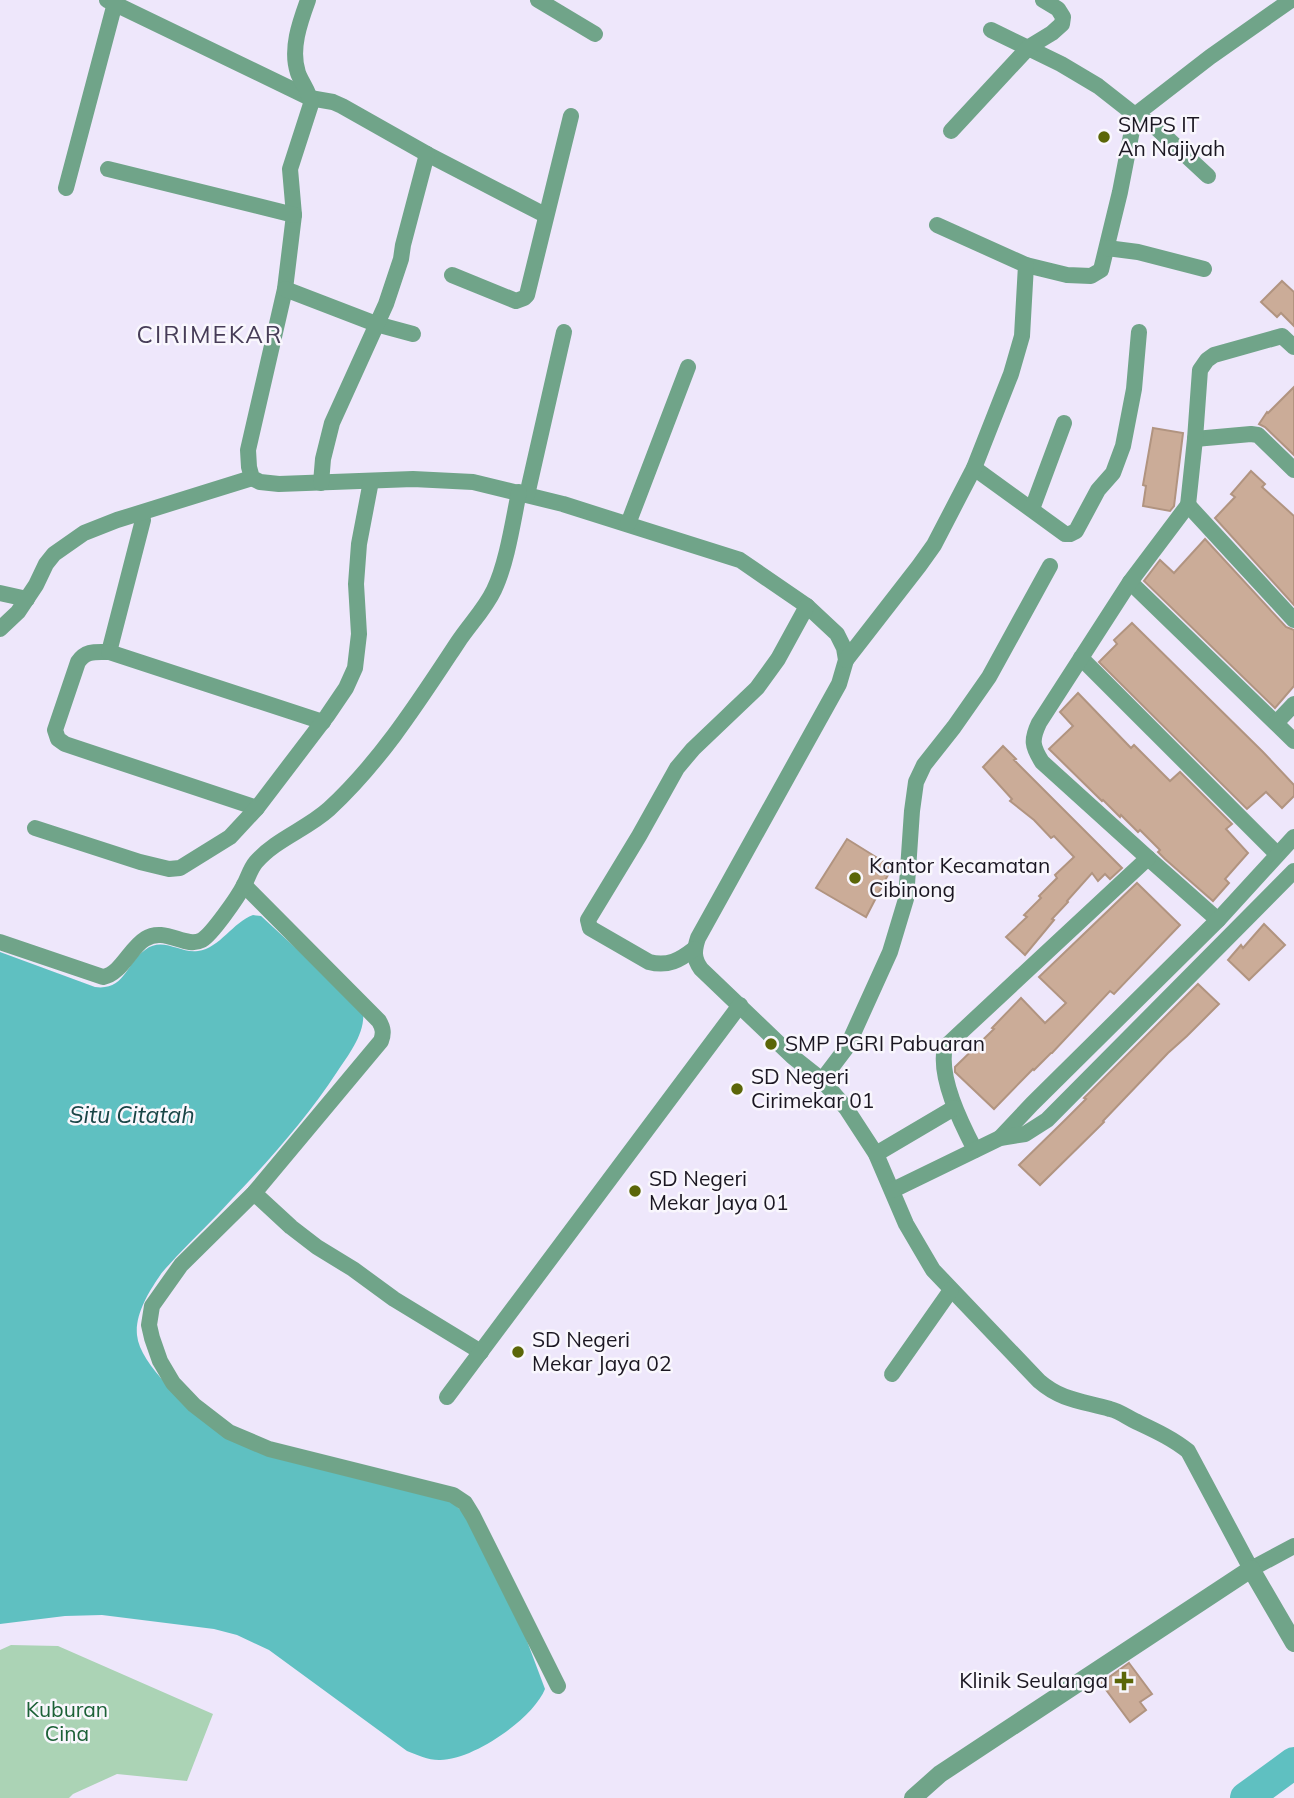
<svg xmlns="http://www.w3.org/2000/svg" width="1294" height="1798" font-family="Mulish,sans-serif">
<style>
.green{fill:#abd3b5}
.water{fill:#5fc0c1}
.lines{fill:none;stroke-linecap:round;stroke-linejoin:round}
.river{stroke:#5fc0c1;stroke-width:32}
.building{fill:#cbac98;stroke:#b19480;stroke-width:2}
.minor{stroke:#70a489;stroke-width:16}
.tertiary{stroke:#70a489;stroke-width:18}
.poi-dot{fill:#5b6608;stroke:#f9f7fd;stroke-width:2.5}
.labels{text-anchor:middle;stroke-width:5;stroke-linejoin:round;paint-order:stroke}
.poi-label{font-size:21px;fill:#1b1722;stroke:#f9f7fd;text-anchor:start}
.park-label{font-size:21px;fill:#1c6137;stroke:#f9f7fd}
.water-label{font-size:23px;font-style:italic;fill:#194546;stroke:#f9f7fd}
.quarter-label{font-size:24px;letter-spacing:2px;fill:#473d58;stroke:#f9f7fd}
</style>
<rect width="100%" height="100%" fill="#eee7fb"/>
<path class="green" d="M11,1645L58,1646L213,1714L187,1781L117,1774L73,1794L69,1798H0V1650Z"/>
<path class="water" d="M253,915L261,916L363,1010C366,1033 349,1054 337,1072C309,1115 268,1162 232,1199C214,1219 195,1237 176,1257C171,1263 164,1269 159,1277C148,1293 135,1315 137,1335C140,1366 188,1405 210,1424L447,1498L464,1513L521,1625L545,1689C533,1719 472,1761 439,1760C428,1760 417,1755 407,1751L269,1650L237,1635L214,1629L102,1615L65,1616L0,1624V952L95,987C125,991 126,963 145,950C163,936 180,954 198,951C220,948 233,922 253,915Z"/>
<g class="lines">
<path class="river" d="M1246,1798L1294,1763"/>
</g>
<g class="building">
<path d="M1282,281L1294,292V326L1281,313L1277,317L1261,302Z"/>
<path d="M1294,387V455L1265,427L1259,424L1267,412L1268,413Z"/>
<path d="M1153,428L1183,433L1174,506L1170,511L1143,506L1146,486L1143,485Z"/>
<path d="M1251,471L1265,484L1262,487L1294,516V605L1215,518L1235,497L1231,494Z"/>
<path d="M1205,539L1286,627L1294,630V686L1275,708L1144,581L1160,560L1174,573Z"/>
<path d="M1132,623L1263,752L1294,785V796L1282,808L1266,792L1247,809L1099,662L1117,644L1114,640Z"/>
<path d="M1078,693L1131,748L1134,745L1170,781L1180,772L1232,824L1226,829L1248,853L1225,879L1229,883L1213,901L1165,859L1158,852L1160,850L1140,830L1138,832L1121,815L1120,817L1103,800L1102,801L1049,749L1073,726L1060,712Z"/>
<path d="M1003,746L1016,759L1014,760L1122,868L1110,879L1105,874L1098,881L1092,873L1067,901L1068,902L1052,919L1054,920L1025,955L1006,937L1027,917L1024,915L1041,898L1039,896L1057,878L1055,875L1074,857L1054,836L1051,838L1034,820L1010,801L1012,799L983,767Z"/>
<path d="M847,839L892,867L866,917L816,888Z"/>
<path d="M1137,883L1180,925L1114,994L1110,991L1052,1053H1051L1034,1070L1033,1069L994,1109L955,1072V1067L994,1029L992,1028L1021,998L1045,1023L1066,1003L1039,977Z"/>
<path d="M1264,924L1285,945L1249,980L1228,960L1241,945L1243,948Z"/>
<path d="M1198,984L1219,1004L1187,1036L1168,1053L1103,1121L1104,1122L1040,1185L1019,1165L1066,1119L1086,1099L1084,1098Z"/>
<path d="M1129,1663L1152,1694L1140,1702L1146,1710L1130,1722L1101,1683Z"/>
</g>
<g class="lines">
<g class="minor">
<path d="M107,0L310,98L333,102L342,106L427,154L545,215"/>
<path d="M308,0C300,22 290,49 298,73C302,84 310,92 311,104L290,169L294,215L285,289L248,450L249,467L252,478L260,482L279,484L413,479L473,482L563,504L740,560L807,606L837,634L844,648L846,660L839,684L698,938C694,950 693,958 701,969L793,1057L822,1080L846,1108L876,1154L906,1224L933,1270L1039,1381C1062,1401 1083,1401 1110,1409C1119,1411 1127,1417 1135,1421C1154,1430 1172,1438 1188,1451L1251,1569L1294,1546"/>
<path d="M538,0L595,34"/>
<path d="M991,30L1061,64L1098,86L1135,115L1152,124L1208,176"/>
<path d="M951,131L1029,47L1052,33L1062,24L1063,17L1058,9L1043,0"/>
<path d="M108,169L294,215"/>
<path d="M66,188L115,3"/>
<path d="M937,225L1026,265L1067,275L1091,276L1101,270L1120,192L1135,115L1210,57L1291,0"/>
<path d="M1107,248L1138,252L1204,269"/>
<path d="M452,275L516,301L524,298L527,295L571,116"/>
<path d="M285,289L376,324L413,334"/>
<path d="M1195,439L1251,434L1258,435L1294,470"/>
<path d="M974,468L1065,534H1070L1076,531L1098,490L1113,473L1123,446L1134,389L1139,332"/>
<path d="M321,483L323,459L332,423L386,304L401,259L403,245L427,154"/>
<path d="M527,495L564,332"/>
<path d="M1188,505L1294,620"/>
<path d="M1032,509L1064,423"/>
<path d="M143,520L109,652C96,652 86,650 78,662L55,730L58,739L65,744L257,808"/>
<path d="M628,524L688,367"/>
<path d="M1130,582L1294,741"/>
<path d="M0,593L27,599"/>
<path d="M0,629L18,612L36,585L46,564L54,554L84,533L117,520L252,478"/>
<path d="M109,652L323,722"/>
<path d="M1081,658L1277,854"/>
<path d="M846,660L919,566L934,545L974,468L1011,374L1022,336L1026,265"/>
<path d="M1276,723L1294,704"/>
<path d="M35,828L140,862L169,869L180,868L230,837L257,808L327,716L346,688L355,668L359,634L356,584L359,544L371,481"/>
<path d="M1148,858L1218,920"/>
<path d="M244,885L379,1021C383,1028 384,1033 381,1041L254,1193L181,1265L152,1306L149,1325L152,1338L160,1361L173,1383L194,1405L229,1432L269,1449L453,1495L465,1503L473,1516L558,1686"/>
<path d="M0,942L103,977C121,974 130,948 145,939C165,926 185,949 202,940C212,934 238,897 244,885C248,878 250,869 256,862C276,839 307,829 329,809C381,761 419,701 458,642C470,624 485,609 494,590C507,563 513,521 519,492"/>
<path d="M694,949C680,960 668,967 649,962L590,928L588,920L639,836L677,768L693,749L757,688L778,659L807,606"/>
<path d="M822,1080L847,1047L890,952L906,899L912,811L916,782L924,765L954,727L989,677L1050,566"/>
<path d="M1000,1138L1032,1104L1218,920L1294,837"/>
<path d="M975,1150C961,1123 938,1077 945,1047L1148,858L1042,762C1032,746 1031,740 1039,723L1130,582L1188,505L1195,439L1200,370L1207,360L1214,355L1282,336L1294,347"/>
<path d="M876,1154L954,1108"/>
<path d="M893,1190L1000,1138L1025,1134L1047,1120L1294,871"/>
<path d="M254,1193L291,1227L317,1247L353,1269L394,1299L481,1352"/>
<path d="M892,1374L951,1290"/>
<path d="M447,1397L740,1005"/>
</g>
<path class="tertiary" d="M913,1798L940,1774L1251,1569L1294,1643"/>
</g>
<g class="poi-dot">
<circle cx="1104" cy="137" r="7"/>
<circle cx="855" cy="878" r="7"/>
<circle cx="771" cy="1044" r="7"/>
<circle cx="737" cy="1089" r="7"/>
<circle cx="635" cy="1191" r="7"/>
<circle cx="518" cy="1352" r="7"/>
<path d="M1120.5 1670.5h7v7h7v7h-7v7h-7v-7h-7v-7h7z"/>
</g>
<g class="labels">
<g class="poi-label">
<text x="1118" y="132">SMPS IT<tspan x="1118" dy="24">An Najiyah</tspan></text>
<text x="869" y="873">Kantor Kecamatan<tspan x="869" dy="24">Cibinong</tspan></text>
<text x="785" y="1051">SMP PGRI Pabuaran</text>
<text x="751" y="1084">SD Negeri<tspan x="751" dy="24">Cirimekar 01</tspan></text>
<text x="649" y="1186">SD Negeri<tspan x="649" dy="24">Mekar Jaya 01</tspan></text>
<text x="532" y="1347">SD Negeri<tspan x="532" dy="24">Mekar Jaya 02</tspan></text>
<text x="1108" y="1688" text-anchor="end">Klinik Seulanga</text>
</g>
<g class="park-label">
<text x="67" y="1717">Kuburan<tspan x="67" dy="24">Cina</tspan></text>
</g>
<g class="water-label">
<text x="132" y="1123">Situ Citatah</text>
</g>
<g class="quarter-label">
<text x="210" y="343">CIRIMEKAR</text>
</g>
</g>
</svg>
